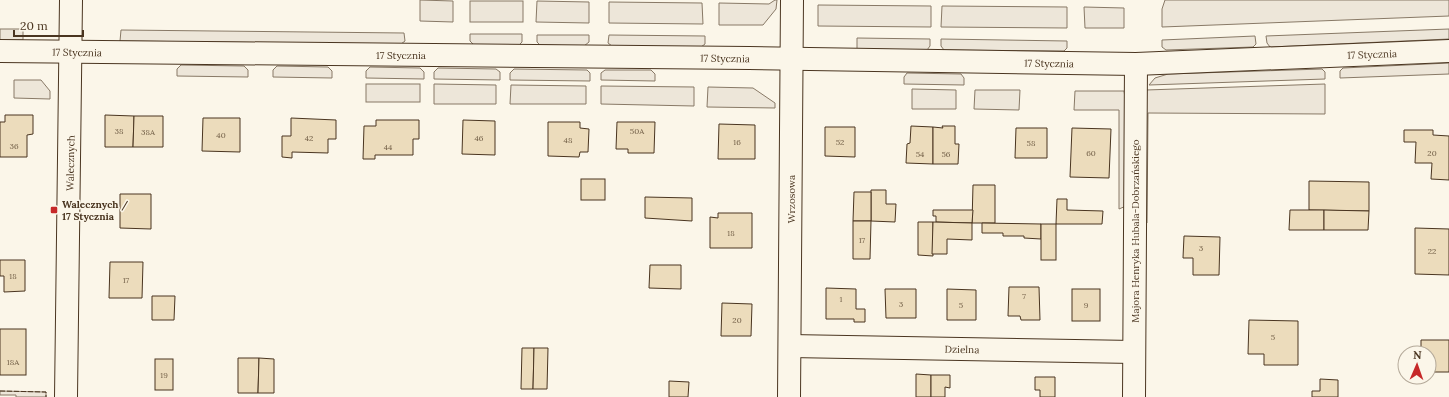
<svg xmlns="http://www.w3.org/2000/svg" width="1449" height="397" font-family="Lora,serif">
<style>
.green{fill:#ede6d9;stroke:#887966}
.building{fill:#ecdcbc;stroke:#4a3520}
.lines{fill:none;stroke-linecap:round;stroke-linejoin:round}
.minor-casing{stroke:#4a3520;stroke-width:24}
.minor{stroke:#fbf6e9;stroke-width:22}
.fence{stroke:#4a3520;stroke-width:1;stroke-dasharray:5 2;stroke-linecap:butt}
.poi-dot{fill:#c62828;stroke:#fbf6e9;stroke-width:1.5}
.labels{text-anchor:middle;stroke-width:3;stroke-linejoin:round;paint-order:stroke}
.number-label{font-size:8px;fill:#725f47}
.street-label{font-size:10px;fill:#4a3520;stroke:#fbf6e9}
.poi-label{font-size:10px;font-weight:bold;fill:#4a3520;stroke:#fbf6e9;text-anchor:start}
</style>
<rect width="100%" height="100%" fill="#fbf6e9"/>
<g class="green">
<path d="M420,0L453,1V22L420,21Z"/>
<path d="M775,0H777L776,9L763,25H719V3L769,4Z"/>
<path d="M1165,0H1449V16L1162,27V9Z"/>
<rect x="470" y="1" width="53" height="21"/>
<path d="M537,1L589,2V23L536,22Z"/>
<path d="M609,2L702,3L703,24L609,23Z"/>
<path d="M818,5L931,6V27L818,26Z"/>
<path d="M942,6L1067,7V28L941,27Z"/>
<path d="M1084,7L1124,8V28H1085Z"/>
<rect x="0" y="29" width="23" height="11"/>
<path d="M1449,29V39L1270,47L1267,43L1266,36Z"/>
<path d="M121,30L404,33L405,41L401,44L120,41Z"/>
<path d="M470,34H522V42L519,45H474L470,41Z"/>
<path d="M537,35H589V42L584,46L540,45L537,42Z"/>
<path d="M609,35L705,36V44L701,47L612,46L608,43Z"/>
<path d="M1255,36L1256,44L1253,47L1166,50L1162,47V40Z"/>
<path d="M857,38L930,39V46L927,50L857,49Z"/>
<path d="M941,39L1067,41V48L1064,51L944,50L941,46Z"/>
<path d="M1449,63V74L1340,78V71L1343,68Z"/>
<path d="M181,65L244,66L248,70V77L177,76V69Z"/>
<path d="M277,66L328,67L332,71V78L273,77V70Z"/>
<path d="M370,67L420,68L424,72V79L366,78V71Z"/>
<path d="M438,68L496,69L500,72V80L434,79V72Z"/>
<path d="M514,69L587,70L590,73V81L510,80V73Z"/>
<path d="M1322,69L1325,72V79L1149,85L1155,78L1168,74Z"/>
<path d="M605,70H651L655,74V81L601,80V73Z"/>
<path d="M907,73L961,74L964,78V85L904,84V77Z"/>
<path d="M14,80H41L50,91V99L14,98Z"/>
<rect x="366" y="84" width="54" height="18"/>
<path d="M434,84L496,85V104H434Z"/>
<path d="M1325,84V114L1148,113L1147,223L1143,220L1146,90Z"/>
<path d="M511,85L586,86V104H510Z"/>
<path d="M601,86L694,87V106L601,104Z"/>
<path d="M708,87L753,88L775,103V108L707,107Z"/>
<path d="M912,89L956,90V109H912Z"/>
<path d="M975,90H1020L1019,110L974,109Z"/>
<path d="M1075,91H1124L1127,110L1126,206L1119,209V110H1074Z"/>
<path d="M0,391L46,392V397H16V395H0Z"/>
</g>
<g class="building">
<path d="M5,115H33V134L27,135V157H0V122H5Z"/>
<path d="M105,115L134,116L133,147H105Z"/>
<path d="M134,116H163V147H133Z"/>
<path d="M203,118H240V152L202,151Z"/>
<path d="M291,118L336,120V139H328V153L292,152V158L282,157V136H291Z"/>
<path d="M376,120H419V139H413V155H375V159H363L364,126H376Z"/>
<path d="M463,120L495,121V155L462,154Z"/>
<path d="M548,122H580V128L589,129L588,152H580L579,157L548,156Z"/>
<path d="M617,122H655L654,153H628V149H616Z"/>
<path d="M719,124L755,125V159H718Z"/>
<path d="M911,126L933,127V164L906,163L907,144L910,143Z"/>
<path d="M942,126H955V144H959L958,164H933V127L943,128Z"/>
<path d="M825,127H855V157L825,156Z"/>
<path d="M1016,128H1047V158H1015Z"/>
<path d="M1072,128L1111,129L1109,178L1070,177Z"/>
<path d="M1404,130H1433V135L1449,136V180L1431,179L1432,163H1415L1416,142H1404Z"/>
<rect x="581" y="179" width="24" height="21"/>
<path d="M1309,181L1369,182V211L1309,210Z"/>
<path d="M973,185H995V223H972Z"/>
<path d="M871,190H886V204H896L895,222L871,221Z"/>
<path d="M854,192H871V221H853Z"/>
<path d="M120,194H151V229L120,228Z"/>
<path d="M645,197L692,198V221L645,218Z"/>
<path d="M1057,199H1067V210L1103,211L1102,224H1056Z"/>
<path d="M933,210H973L972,223L936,222V216H933Z"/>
<path d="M1290,210H1324V230H1289Z"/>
<path d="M1324,210L1369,211L1368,230H1324Z"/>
<path d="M718,213H752V248H710V217L718,218Z"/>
<path d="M853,221H871L870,259H853Z"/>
<path d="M918,222H933V256L918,255Z"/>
<path d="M933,222L972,223V240L947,239V254H932Z"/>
<path d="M982,223L1041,224V239L1024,238V236H1003V233H982Z"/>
<rect x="1041" y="224" width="15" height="36"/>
<path d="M1415,228L1449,229V275L1415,274Z"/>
<path d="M1184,236L1220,237L1219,275H1193V258H1183Z"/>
<path d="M0,260H25V291L4,292V276H0Z"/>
<path d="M110,262H143L142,298H109Z"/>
<path d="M650,265H681V289L649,288Z"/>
<path d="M1009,287H1039L1040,320H1021L1020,316H1008Z"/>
<path d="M826,288L856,289V309H865V322H854V319H826Z"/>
<path d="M885,289H916V318H886Z"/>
<path d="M947,289L976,290V320H947Z"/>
<rect x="1072" y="289" width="28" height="32"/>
<path d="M152,296H175L174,320H152Z"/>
<path d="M722,303L752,304L751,336H721Z"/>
<path d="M1249,320L1298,321V365H1264V354H1248Z"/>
<rect x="0" y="329" width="26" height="46"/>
<path d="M1421,340H1449V372H1429V353H1421Z"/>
<path d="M522,348H534L533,389H521Z"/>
<path d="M534,348H548L547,389H533Z"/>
<path d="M238,358H259L258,393H238Z"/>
<path d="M259,358L274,359V393H258Z"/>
<rect x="155" y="359" width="18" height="31"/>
<path d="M916,374L931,375V397H916Z"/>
<path d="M931,375H950V388L945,387V397H931Z"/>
<path d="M1035,377H1055V397H1040V390H1035Z"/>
<path d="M1320,379L1338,380V397H1312V391H1320Z"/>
<path d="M669,381L689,382L688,397H669Z"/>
</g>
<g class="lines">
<defs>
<g id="minor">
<path d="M0,51L749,58L1136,64L1449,51"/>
<path d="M790,346L1134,352"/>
<path d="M66,397L71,0"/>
<path d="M789,397L792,0"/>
<path d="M1134,397L1136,64"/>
</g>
</defs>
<use href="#minor" class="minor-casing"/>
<use href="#minor" class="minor"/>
<path class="fence" d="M0,391L46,392V397"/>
</g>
<rect class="poi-dot" x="50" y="206" width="8" height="8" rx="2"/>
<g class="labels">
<g class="number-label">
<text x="119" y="134">38</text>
<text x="637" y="134">50A</text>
<text x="148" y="135">38A</text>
<text x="221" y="138">40</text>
<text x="309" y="141">42</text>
<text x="479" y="141">46</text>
<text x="568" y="143">48</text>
<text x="737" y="145">16</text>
<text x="840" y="145">52</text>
<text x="1031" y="146">58</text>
<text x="14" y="149">36</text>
<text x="388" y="150">44</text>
<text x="1091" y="156">60</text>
<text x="1432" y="156">20</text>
<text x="920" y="157">54</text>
<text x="946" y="157">56</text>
<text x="731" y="236">18</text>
<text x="862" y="243">17</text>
<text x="1201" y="251">3</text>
<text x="1432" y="254">22</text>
<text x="13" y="279">18</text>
<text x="126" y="283">17</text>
<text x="1024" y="299">7</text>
<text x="841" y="302">1</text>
<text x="901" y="307">3</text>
<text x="961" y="308">5</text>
<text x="1086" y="308">9</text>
<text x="737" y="323">20</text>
<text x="1273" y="340">5</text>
<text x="13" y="365">18A</text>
<text x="164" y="378">19</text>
</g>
<g class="street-label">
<text transform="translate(77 52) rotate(1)" y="4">17 Stycznia</text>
<text transform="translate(1372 54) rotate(-2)" y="4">17 Stycznia</text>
<text x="401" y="59">17 Stycznia</text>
<text transform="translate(725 58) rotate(1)" y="4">17 Stycznia</text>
<text transform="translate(1049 63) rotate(1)" y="4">17 Stycznia</text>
<text transform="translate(70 163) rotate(-89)" y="4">Walecznych</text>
<text transform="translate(791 199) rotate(-90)" y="4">Wrzosowa</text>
<text transform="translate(1135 231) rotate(-90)" y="4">Majora Henryka Hubala-Dobrzańskiego</text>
<text transform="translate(962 349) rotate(1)" y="4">Dzielna</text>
</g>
<g class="poi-label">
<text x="62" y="208">Walecznych /<tspan x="62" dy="12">17 Stycznia</tspan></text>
</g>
</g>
<g transform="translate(1417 365) rotate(2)"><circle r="19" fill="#fbf6e9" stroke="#b4a999"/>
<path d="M0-3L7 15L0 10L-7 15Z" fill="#c62828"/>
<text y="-6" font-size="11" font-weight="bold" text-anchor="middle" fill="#4a3520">N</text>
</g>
<path d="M14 30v6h69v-6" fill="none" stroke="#4a3520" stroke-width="2"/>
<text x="20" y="30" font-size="12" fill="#4a3520" stroke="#fbf6e9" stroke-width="3" paint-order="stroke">20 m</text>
</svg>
